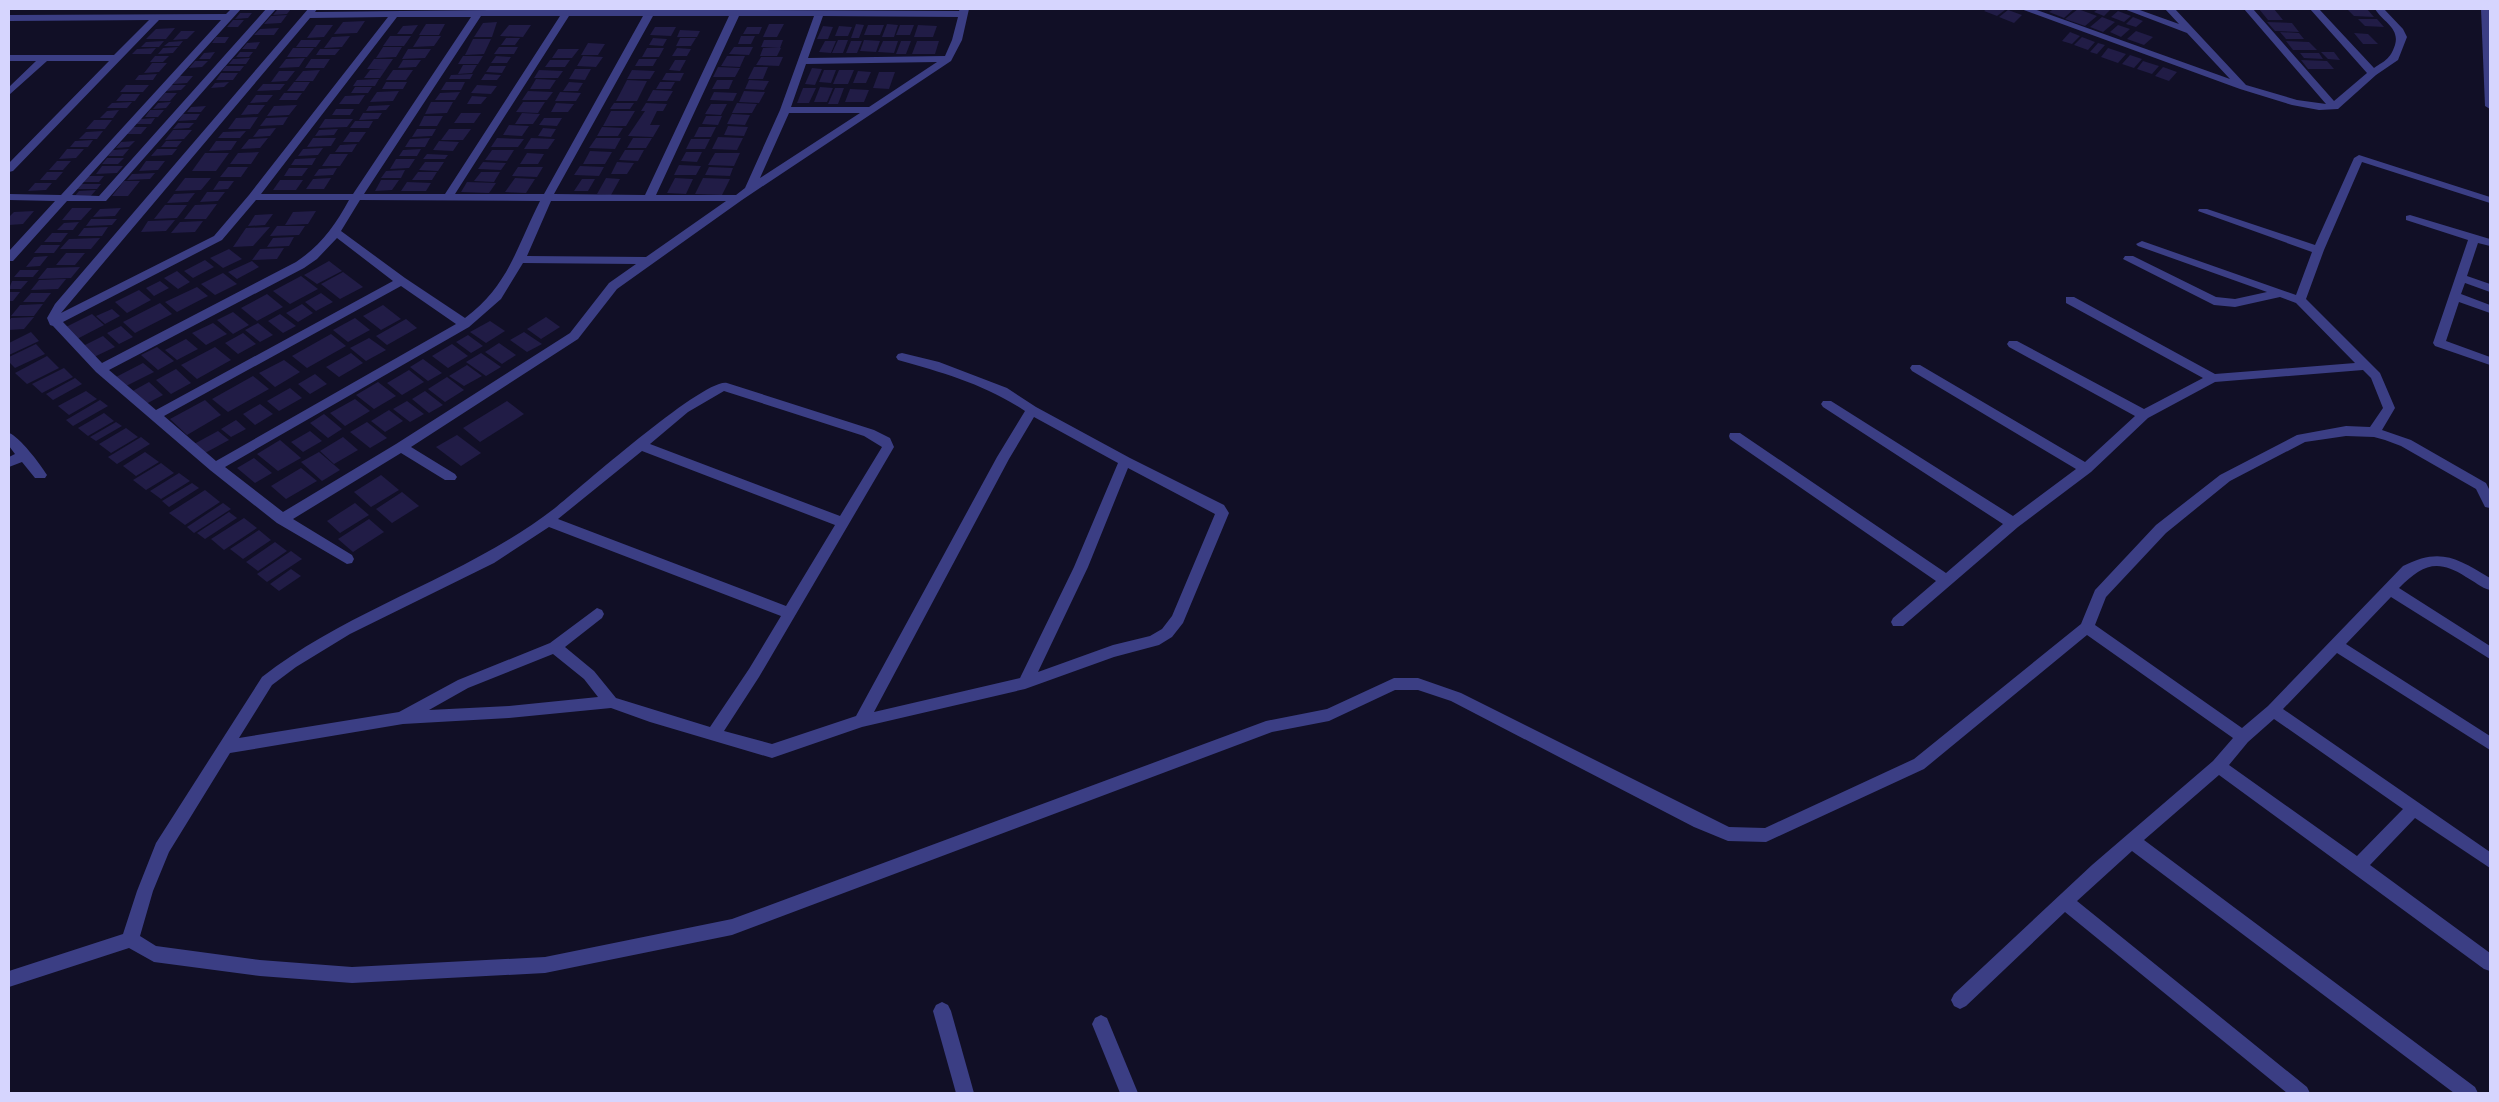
<svg xmlns="http://www.w3.org/2000/svg" width="2499" height="1102" font-family="Signika,sans-serif">
<style>
.building{fill:#211c46}
.lines{fill:none;stroke-linecap:round;stroke-linejoin:round}
.minor{fill:#3b3e84;fill-rule:evenodd}
</style>
<rect width="100%" height="100%" fill="#110f26"/>
<g class="building">
<path d="M291,9L287,14L273,15L277,10Z"/>
<path d="M1987,9H2002L2005,10L1997,16L1984,11Z"/>
<path d="M2054,9H2074L2064,18L2049,12Z"/>
<path d="M2078,9L2097,16L2085,26L2065,19Z"/>
<path d="M2098,9H2106L2110,10L2104,16L2094,12Z"/>
<path d="M2259,9H2274L2283,20H2268Z"/>
<path d="M2347,9H2367L2374,17L2354,16Z"/>
<path d="M2008,10L2022,15L2014,23L1999,17Z"/>
<path d="M2118,11L2131,16L2124,22L2111,17Z"/>
<path d="M240,13H252L248,18L235,19Z"/>
<path d="M287,15L281,23L264,24L271,16Z"/>
<path d="M2102,17L2115,22L2103,32L2090,27Z"/>
<path d="M2133,17L2143,21L2136,27L2126,24Z"/>
<path d="M2358,19H2377L2384,27L2365,26Z"/>
<path d="M233,20H244L238,27H227Z"/>
<path d="M365,21L357,33L334,34L343,22Z"/>
<path d="M497,22L492,37H474L483,23Z"/>
<path d="M2267,22L2292,23L2299,32L2275,31Z"/>
<path d="M426,24H445L439,35H419Z"/>
<path d="M769,24H784L777,37H763Z"/>
<path d="M856,24L864,25L859,38H851Z"/>
<path d="M887,24L898,25L894,37H882Z"/>
<path d="M316,25H333L324,37L307,38Z"/>
<path d="M418,25L412,34H397L403,26Z"/>
<path d="M509,25H531L523,37L500,36Z"/>
<path d="M868,25H884L880,35H864Z"/>
<path d="M900,25H914L910,35H896Z"/>
<path d="M918,25L937,26L933,37H914Z"/>
<path d="M2118,25L2130,29L2121,37L2110,32Z"/>
<path d="M823,26L833,27L828,39H817Z"/>
<path d="M839,26L852,27L848,36H835Z"/>
<path d="M655,27H676L671,36L650,35Z"/>
<path d="M747,27H762L759,34H743Z"/>
<path d="M175,28L166,39H146L156,29Z"/>
<path d="M279,28L274,35H254L260,29Z"/>
<path d="M680,30L700,31L697,37H677Z"/>
<path d="M181,31H195L187,39L173,40Z"/>
<path d="M2136,31L2153,37L2144,45L2127,39Z"/>
<path d="M2070,32L2080,36L2072,44L2062,41Z"/>
<path d="M2280,32L2299,33L2304,39H2286Z"/>
<path d="M2354,33L2368,34L2378,44H2363Z"/>
<path d="M350,36L342,47L324,48L332,37Z"/>
<path d="M390,36H411L404,46H383Z"/>
<path d="M420,36H441L434,46L413,47Z"/>
<path d="M741,36H755L751,44H738Z"/>
<path d="M216,37H229L225,43H212Z"/>
<path d="M2082,37L2095,42L2088,50L2074,45Z"/>
<path d="M506,38H520L515,45H501Z"/>
<path d="M653,38L667,39L663,46L649,45Z"/>
<path d="M680,38H696L691,46H676Z"/>
<path d="M473,39H491L484,54L465,55Z"/>
<path d="M301,40H321L316,47H296Z"/>
<path d="M764,40H783L780,48L761,47Z"/>
<path d="M838,40H848L843,53H832Z"/>
<path d="M864,40L880,41L876,52L860,51Z"/>
<path d="M164,41L159,47H141L146,42Z"/>
<path d="M183,41L179,46H164L169,42Z"/>
<path d="M825,41H836L831,53L819,52Z"/>
<path d="M851,41H862L857,53H846Z"/>
<path d="M883,41H898L894,53L878,52Z"/>
<path d="M901,41H911L906,54H896Z"/>
<path d="M917,41H939L935,54H912Z"/>
<path d="M2286,41L2309,42L2317,50H2293Z"/>
<path d="M260,42L256,49H242L247,43Z"/>
<path d="M588,43L605,44L598,55H581Z"/>
<path d="M2098,43L2105,45L2097,54L2090,52Z"/>
<path d="M178,47L173,53L158,54L163,48Z"/>
<path d="M383,47H402L396,57L376,58Z"/>
<path d="M499,47H518L514,54H494Z"/>
<path d="M734,47H753L749,55L729,54Z"/>
<path d="M156,48L151,54H132L137,49Z"/>
<path d="M293,48H314L307,57H287Z"/>
<path d="M647,48H664L659,57H642Z"/>
<path d="M677,48L691,49L687,56H672Z"/>
<path d="M763,48H781L777,56H760Z"/>
<path d="M2108,48L2126,54L2118,63L2101,57Z"/>
<path d="M320,49H340L335,55H316Z"/>
<path d="M408,49H431L425,58L402,59Z"/>
<path d="M558,49H579L572,58H552Z"/>
<path d="M215,52L210,59H199L204,53Z"/>
<path d="M240,52H253L249,57H236Z"/>
<path d="M2321,52H2334L2340,60L2328,59Z"/>
<path d="M2300,53H2319L2323,59L2304,58Z"/>
<path d="M2130,55L2142,59L2134,68L2122,64Z"/>
<path d="M155,56H169L163,62H150Z"/>
<path d="M463,56H483L478,64H458Z"/>
<path d="M496,56L511,57L507,63H491Z"/>
<path d="M583,56L603,57L596,67L577,66Z"/>
<path d="M727,56H745L740,67L721,66Z"/>
<path d="M761,57H783L779,66L756,65Z"/>
<path d="M250,58L246,64H229L233,59Z"/>
<path d="M305,58L299,67L279,68L286,59Z"/>
<path d="M311,59H330L324,68H305Z"/>
<path d="M374,59H393L380,78H364L370,70L384,69H367Z"/>
<path d="M639,59H657L653,66H635Z"/>
<path d="M403,60H421L416,67L398,68Z"/>
<path d="M550,60H570L565,67H545Z"/>
<path d="M675,60H686L680,71L669,70Z"/>
<path d="M2301,60L2327,61L2334,69H2308Z"/>
<path d="M195,61H208L202,67L189,68Z"/>
<path d="M2143,61L2159,66L2152,74L2137,69Z"/>
<path d="M152,63H167L159,72L144,73Z"/>
<path d="M463,65H477L472,73L458,74Z"/>
<path d="M226,66H244L240,71H222Z"/>
<path d="M490,66H506L502,73L486,72Z"/>
<path d="M718,67L740,68L735,77H713Z"/>
<path d="M754,67H768L763,79H748Z"/>
<path d="M2163,67L2177,72L2169,81L2155,76Z"/>
<path d="M812,68L822,69L815,85L805,84Z"/>
<path d="M575,69H591L585,80L569,79Z"/>
<path d="M320,70L313,81H295L303,71Z"/>
<path d="M393,70H413L406,80H386Z"/>
<path d="M539,70L563,71L558,78H534Z"/>
<path d="M632,70L655,71L650,79H627Z"/>
<path d="M824,70H836L831,83L819,82Z"/>
<path d="M839,70H854L848,84H833Z"/>
<path d="M279,71H295L287,81L271,82Z"/>
<path d="M858,71L871,72L866,83H853Z"/>
<path d="M879,72H895L889,89L873,88Z"/>
<path d="M221,73H238L233,80H216Z"/>
<path d="M666,73H684L680,81L662,80Z"/>
<path d="M157,74L153,80H135L139,75Z"/>
<path d="M473,74L470,79H449L451,75Z"/>
<path d="M485,74L501,75L497,80H481Z"/>
<path d="M179,76H193L187,83L173,84Z"/>
<path d="M379,79L375,86H353L357,80Z"/>
<path d="M536,79L556,80L550,89H530Z"/>
<path d="M627,80L647,81L637,101H616Z"/>
<path d="M717,80H733L729,89H712Z"/>
<path d="M749,80L769,81L764,90L745,89Z"/>
<path d="M229,82L224,87L211,88L215,83Z"/>
<path d="M294,82H310L304,91H287Z"/>
<path d="M386,82H407L403,89H382Z"/>
<path d="M446,82H465L461,90H441Z"/>
<path d="M569,82L583,83L578,91H563Z"/>
<path d="M660,82H675L671,89H656Z"/>
<path d="M263,84H285L280,90L257,91Z"/>
<path d="M126,85H149L143,92H120Z"/>
<path d="M171,85H186L181,90L166,91Z"/>
<path d="M477,85L497,86L491,94L471,93Z"/>
<path d="M355,87H372L368,93H351Z"/>
<path d="M820,87L833,88L827,102H814Z"/>
<path d="M803,88H816L809,103H797Z"/>
<path d="M835,88H844L838,104H828Z"/>
<path d="M850,89L869,90L864,102H845Z"/>
<path d="M653,90L673,91L667,101H647Z"/>
<path d="M399,91L393,101L370,102L377,92Z"/>
<path d="M528,91L553,92L547,100H522Z"/>
<path d="M744,91L765,92L759,103L739,102Z"/>
<path d="M460,92L455,100H435L440,93Z"/>
<path d="M560,92L581,93L576,101H555Z"/>
<path d="M714,92L737,93L733,101L710,100Z"/>
<path d="M165,93H177L170,101H158Z"/>
<path d="M284,93H302L297,100H279Z"/>
<path d="M122,94H140L135,101H116Z"/>
<path d="M256,95H273L267,102L250,103Z"/>
<path d="M365,95L359,104H339L345,96Z"/>
<path d="M472,96L487,97L481,104H467Z"/>
<path d="M132,102L127,108H107L112,103Z"/>
<path d="M171,102L166,108L153,109L158,103Z"/>
<path d="M431,102H453L447,113L425,114Z"/>
<path d="M523,102H545L538,113L516,112Z"/>
<path d="M556,103L574,104L568,112H551Z"/>
<path d="M614,103H634L630,109H610Z"/>
<path d="M646,103L667,104L663,111H657L650,125H660L653,137L628,136L645,111H641Z"/>
<path d="M737,103L757,104L752,113H732Z"/>
<path d="M711,104H727L721,115L705,114Z"/>
<path d="M248,105H265L258,114L241,115Z"/>
<path d="M297,105L289,115L267,116L274,106Z"/>
<path d="M390,105L386,110L366,111L369,106Z"/>
<path d="M206,106L201,112H187L191,107Z"/>
<path d="M336,109H354L350,115H332Z"/>
<path d="M119,110L113,118H100L107,111Z"/>
<path d="M150,110H164L158,117H145Z"/>
<path d="M611,111H635L626,126H603Z"/>
<path d="M363,113H382L378,119L359,120Z"/>
<path d="M461,113H481L474,123H454Z"/>
<path d="M522,113L540,114L533,124H515Z"/>
<path d="M183,114H200L196,120L178,121Z"/>
<path d="M732,114L750,115L745,125L727,124Z"/>
<path d="M424,116H443L437,126H419Z"/>
<path d="M706,116H722L718,125L702,124Z"/>
<path d="M258,117L250,129H228L236,118Z"/>
<path d="M288,117L283,125L260,126L266,118Z"/>
<path d="M155,118L151,124H136L140,119Z"/>
<path d="M544,118H562L557,126L539,125Z"/>
<path d="M325,119H353L347,127L319,128Z"/>
<path d="M94,120H112L105,129H86Z"/>
<path d="M355,121H373L369,128H350Z"/>
<path d="M178,123H194L189,128L173,129Z"/>
<path d="M509,125L529,126L522,136L503,135Z"/>
<path d="M728,126L748,127L744,136L724,135Z"/>
<path d="M132,127H147L141,134H126Z"/>
<path d="M602,127L623,128L618,136H597Z"/>
<path d="M699,127H716L711,137H694Z"/>
<path d="M276,128L270,136L253,137L259,129Z"/>
<path d="M543,128L556,129L551,137L538,136Z"/>
<path d="M338,129L334,135L315,136L319,130Z"/>
<path d="M417,129H436L432,136L412,137Z"/>
<path d="M449,129H471L463,140H441Z"/>
<path d="M173,130H192L184,139L165,140Z"/>
<path d="M103,131L97,139H79L86,132Z"/>
<path d="M246,131L240,138H218L223,132Z"/>
<path d="M350,132H366L359,142H343Z"/>
<path d="M718,137L743,138L737,150L712,149Z"/>
<path d="M268,138L260,148L241,149L249,139Z"/>
<path d="M313,138H336L331,146L307,147Z"/>
<path d="M430,138L425,147H405L410,139Z"/>
<path d="M497,138L524,139L518,147H491Z"/>
<path d="M531,138L555,139L548,149H524Z"/>
<path d="M596,138H621L615,149L589,148Z"/>
<path d="M633,138H652L646,148H627Z"/>
<path d="M691,139H710L705,149H686Z"/>
<path d="M93,140L88,147H70L75,141Z"/>
<path d="M135,141L129,147L116,148L121,142Z"/>
<path d="M166,141H182L177,147H161Z"/>
<path d="M216,141H237L231,150L209,151Z"/>
<path d="M439,141L459,142L453,151L433,150Z"/>
<path d="M357,144L352,152H335L340,145Z"/>
<path d="M323,148L318,155L298,156L303,149Z"/>
<path d="M67,149H84L76,158L59,159Z"/>
<path d="M129,149L123,156H108L113,150Z"/>
<path d="M157,149H177L172,155L151,156Z"/>
<path d="M421,149L417,156H399L403,150Z"/>
<path d="M492,150H514L507,161L485,160Z"/>
<path d="M625,150H644L638,161L619,160Z"/>
<path d="M590,151L612,152L605,164H583Z"/>
<path d="M259,152L251,164H230L238,153Z"/>
<path d="M686,152H702L697,162L681,161Z"/>
<path d="M205,153H229L216,171H192Z"/>
<path d="M527,153L544,154L538,164H520Z"/>
<path d="M715,153H740L734,166L708,165Z"/>
<path d="M330,154H348L340,166H322Z"/>
<path d="M427,154L448,155L445,159H423Z"/>
<path d="M107,158H124L118,164H102Z"/>
<path d="M316,158L312,165H291L295,159Z"/>
<path d="M396,159H415L409,168L390,169Z"/>
<path d="M57,161H71L63,170H49Z"/>
<path d="M146,161H165L158,170L139,171Z"/>
<path d="M425,162H444L438,171L419,170Z"/>
<path d="M483,162L506,163L501,170L478,169Z"/>
<path d="M617,162L634,163L627,174H611Z"/>
<path d="M679,165L701,166L696,175H674Z"/>
<path d="M102,166H123L117,173L96,174Z"/>
<path d="M580,166L604,167L599,176L574,175Z"/>
<path d="M228,167H248L241,177H220Z"/>
<path d="M518,167H543L537,177L512,176Z"/>
<path d="M709,167L733,168L730,176L705,175Z"/>
<path d="M289,168H308L302,176H284Z"/>
<path d="M337,168L333,175L314,176L319,169Z"/>
<path d="M405,170L401,178H381L386,171Z"/>
<path d="M47,172H63L56,180H40Z"/>
<path d="M418,172H437L432,180H412Z"/>
<path d="M481,172H500L494,182L474,181Z"/>
<path d="M155,173L150,179L127,180L132,174Z"/>
<path d="M88,176H104L99,182H83Z"/>
<path d="M185,178H211L201,190L175,191Z"/>
<path d="M331,178L324,189H306L313,179Z"/>
<path d="M515,178L535,179L526,193L505,192Z"/>
<path d="M606,178L620,179L611,195L597,194Z"/>
<path d="M675,178L693,179L686,194L667,193Z"/>
<path d="M703,178L730,179L722,195L695,194Z"/>
<path d="M582,179H595L588,191H574Z"/>
<path d="M280,180H303L296,190H273Z"/>
<path d="M381,180H399L392,190L375,191Z"/>
<path d="M124,181H140L128,196H112Z"/>
<path d="M219,181H234L228,189L213,190Z"/>
<path d="M407,182L431,183L426,191H401Z"/>
<path d="M467,182L496,183L489,193L461,192Z"/>
<path d="M35,183H52L46,190L28,191Z"/>
<path d="M80,184H101L97,189H76Z"/>
<path d="M96,190L90,197H74L79,191Z"/>
<path d="M207,192H225L218,201L200,202Z"/>
<path d="M195,193L188,202L167,203L174,194Z"/>
<path d="M217,204L206,219H184L195,205Z"/>
<path d="M165,205H187L177,218L154,219Z"/>
<path d="M72,208H92L81,220H62Z"/>
<path d="M121,208L115,216L93,217L100,209Z"/>
<path d="M34,211L23,224L9,225V217L14,212Z"/>
<path d="M316,211L308,224L285,225L293,212Z"/>
<path d="M273,214L265,225L248,226L255,215Z"/>
<path d="M91,219H117L112,225L86,226Z"/>
<path d="M175,220L166,231L141,232L148,221Z"/>
<path d="M203,221L195,232L171,233L180,222Z"/>
<path d="M79,222L73,230H57L64,223Z"/>
<path d="M277,226H305L299,235L270,236Z"/>
<path d="M108,227L102,236H78L84,228Z"/>
<path d="M270,227L253,246L233,247L246,228Z"/>
<path d="M52,233H68L61,242H44Z"/>
<path d="M294,237L289,246L267,247L273,238Z"/>
<path d="M100,238L91,249H60L69,239Z"/>
<path d="M41,245H60L54,253H34Z"/>
<path d="M284,248L277,259L252,260L260,249Z"/>
<path d="M229,249L242,259L223,268L210,258Z"/>
<path d="M66,253H85L75,265H56Z"/>
<path d="M48,256L40,266L26,267L34,257Z"/>
<path d="M205,260L214,267L193,278L184,271Z"/>
<path d="M252,261L259,267L237,279L228,272Z"/>
<path d="M329,261L342,271L317,284L304,275Z"/>
<path d="M80,267L71,278L38,279L47,268Z"/>
<path d="M20,270H39L33,277H14Z"/>
<path d="M177,271L190,282L178,289L164,278Z"/>
<path d="M343,272L363,287L340,299L321,284Z"/>
<path d="M223,273L237,284L215,295L201,284Z"/>
<path d="M301,276L318,289L290,304L273,291Z"/>
<path d="M66,279L58,289L31,290L39,280Z"/>
<path d="M12,281H28L21,289H9Z"/>
<path d="M160,281L169,288L154,296L146,288Z"/>
<path d="M197,287L208,296L177,312L165,302Z"/>
<path d="M139,290L151,300L127,313L115,302Z"/>
<path d="M9,292H20L13,301H9Z"/>
<path d="M31,293H51L44,302H23Z"/>
<path d="M321,293L333,302L316,311L305,302Z"/>
<path d="M267,294L283,307L257,321L241,308Z"/>
<path d="M160,303L172,314L135,333L123,322Z"/>
<path d="M43,304L34,316H11L20,305Z"/>
<path d="M302,304L313,313L298,322L286,313Z"/>
<path d="M383,305L401,319L381,330L363,316Z"/>
<path d="M112,309L120,316L105,324L96,316Z"/>
<path d="M233,312L249,325L233,334L217,320Z"/>
<path d="M92,314L104,325L77,339L64,328Z"/>
<path d="M280,314L296,326L283,333L268,321Z"/>
<path d="M34,317L24,329L9,330V321L11,318Z"/>
<path d="M546,317L560,327L541,339L527,329Z"/>
<path d="M355,318L370,330L348,342L333,330Z"/>
<path d="M406,319L417,328L387,345L376,336Z"/>
<path d="M490,321L505,331L486,343L470,332Z"/>
<path d="M213,323L227,334L206,345L192,333Z"/>
<path d="M258,323L273,335L260,342L245,330Z"/>
<path d="M121,326L133,337L119,344L107,333Z"/>
<path d="M31,332L39,341L9,355V343Z"/>
<path d="M524,332L542,344L527,352L510,340Z"/>
<path d="M243,333L256,344L238,354L225,343Z"/>
<path d="M331,334L346,346L307,368L292,356Z"/>
<path d="M468,335L483,346L471,353L456,342Z"/>
<path d="M103,336L115,347L94,357L83,346Z"/>
<path d="M369,338L386,350L366,361L350,348Z"/>
<path d="M186,339L198,349L177,360L165,350Z"/>
<path d="M499,343L516,355L502,364L485,352Z"/>
<path d="M36,344L45,354L15,368L9,362V357Z"/>
<path d="M452,344L468,356L448,368L432,356Z"/>
<path d="M157,347L174,361L158,370L141,355Z"/>
<path d="M215,347L231,360L197,379L181,365Z"/>
<path d="M351,353L363,363L339,377L326,367Z"/>
<path d="M481,353L501,367L486,376L466,362Z"/>
<path d="M47,356L59,368L27,384L15,373Z"/>
<path d="M423,359L442,373L428,381L410,367Z"/>
<path d="M284,360L300,372L275,387L259,373Z"/>
<path d="M143,363L154,372L126,386L116,377Z"/>
<path d="M467,365L482,376L464,386L449,376Z"/>
<path d="M64,368L73,377L42,393L32,384Z"/>
<path d="M176,369L191,383L171,394L156,380Z"/>
<path d="M409,370L424,382L402,395L387,383Z"/>
<path d="M315,374L327,384L310,394L298,384Z"/>
<path d="M253,376L269,389L228,412L212,399Z"/>
<path d="M447,377L464,390L445,402L428,389Z"/>
<path d="M75,378L82,384L53,400L46,394Z"/>
<path d="M149,382L163,395L144,405L131,392Z"/>
<path d="M378,382L396,396L374,409L356,395Z"/>
<path d="M290,388L302,398L279,411L267,401Z"/>
<path d="M86,391L97,399L69,415L58,406Z"/>
<path d="M425,391L443,405L429,413L412,399Z"/>
<path d="M355,399L370,411L345,426L330,413Z"/>
<path d="M100,400L108,406L73,426L66,420Z"/>
<path d="M205,400L221,415L187,435L170,419Z"/>
<path d="M407,401L424,414L410,422L393,409Z"/>
<path d="M507,401L524,414L480,442L463,428Z"/>
<path d="M260,404L273,414L255,425L243,414Z"/>
<path d="M389,410L403,421L385,432L371,421Z"/>
<path d="M104,413L114,421L88,436L78,428Z"/>
<path d="M324,414L342,429L328,438L310,423Z"/>
<path d="M236,420L246,429L231,437L221,429Z"/>
<path d="M116,422L122,426L96,441L90,437Z"/>
<path d="M367,422L387,438L370,448L350,432Z"/>
<path d="M126,428L138,437L111,453L99,444Z"/>
<path d="M218,431L229,440L205,453L194,444Z"/>
<path d="M310,431L322,441L303,452L291,442Z"/>
<path d="M457,435L481,453L461,466L436,447Z"/>
<path d="M141,437L150,444L117,464L108,457Z"/>
<path d="M343,437L358,450L334,464L320,451Z"/>
<path d="M280,440L301,458L278,471L257,454Z"/>
<path d="M145,452L159,462L136,476L123,466Z"/>
<path d="M319,452L340,470L322,481L301,462Z"/>
<path d="M254,458L272,473L255,483L237,468Z"/>
<path d="M161,463L174,473L146,490L133,480Z"/>
<path d="M301,468L317,481L286,499L271,486Z"/>
<path d="M179,473L190,481L161,499L150,491Z"/>
<path d="M381,475L399,490L371,507L354,492Z"/>
<path d="M192,483L199,488L169,507L162,501Z"/>
<path d="M205,490L220,502L185,525L169,513Z"/>
<path d="M402,492L419,506L392,523L376,509Z"/>
<path d="M223,503L231,509L194,533L187,527Z"/>
<path d="M355,503L369,515L340,533L327,521Z"/>
<path d="M229,512L237,518L205,539L197,533Z"/>
<path d="M244,518L257,528L224,550L211,539Z"/>
<path d="M369,519L384,532L353,552L338,539Z"/>
<path d="M259,530L271,540L243,559L230,549Z"/>
<path d="M275,542L287,551L258,571L246,562Z"/>
<path d="M291,551L302,559L267,582L257,574Z"/>
<path d="M291,569L301,576L279,591L270,584Z"/>
</g>
<g class="lines">
<g class="minor">
<path d="M231,9H241L72,195L99,196L266,9H276L106,201H67L13,261H9V251L55,201L9,200V194L61,195L221,20H159L13,171L9,172V163L109,61H47L9,95V87L36,61H9V55H114L149,20L9,21V15L226,14Z"/>
<path d="M308,9H317L315,12L565,9L959,11L960,9H969L962,40L951,61L742,200L617,289L578,339L411,447L455,474L457,477L455,480H445L401,453L293,519L352,555L354,559L352,563L347,564L277,523L210,470L96,372L53,326L50,325L47,318L55,304ZM481,16H560L445,194H364ZM569,16H643L544,194H455ZM653,16H729L645,195L554,194ZM739,16H814L780,110L745,188L736,195H656ZM823,16L958,17L952,40L945,56L808,58ZM388,17L249,195L214,236L61,313L310,18ZM397,17H471L353,194H261ZM937,62L869,107H791L806,64ZM789,113H860L760,178ZM256,200H349C335,226 320,246 296,262L102,363L63,322L222,240ZM360,200L540,201C516,248 509,285 465,318L405,278L341,231ZM551,201H726L646,257L527,256ZM337,238L393,281L156,410L109,370L304,268L317,259ZM523,263L636,264L609,283L570,333L396,444L283,512L225,467L469,327L501,299ZM401,286L456,324L216,461L164,416Z"/>
<path d="M2021,9H2034L2230,79L2187,33L2124,9H2137L2179,24L2165,9H2175L2246,85L2297,100L2326,104L2244,9H2253L2334,101L2367,73L2310,9H2319L2374,68C2386,60 2390,59 2395,45C2400,28 2383,22 2375,9H2384L2403,29L2407,37L2398,60L2376,75L2338,109L2319,110L2292,105L2240,89Z"/>
<path d="M2481,9H2490V109L2485,106Z"/>
<path d="M2359,155L2490,197V203L2362,162L2324,250L2306,299L2380,373L2395,408L2382,430L2411,440L2486,483L2490,491V508L2485,507L2476,489L2401,446L2385,440L2374,437L2346,436L2305,442L2230,481L2166,533L2106,597L2095,625L2242,728L2268,706L2403,566C2440,547 2457,558 2490,578V590C2481,588 2474,581 2466,577C2437,558 2422,565 2399,588L2490,646V659L2391,597L2346,644L2490,736V750L2337,653L2283,709L2490,852V868L2415,818L2370,865L2490,953V971L2484,969L2219,775L2144,840L2475,1087L2478,1093H2454L2132,851L2077,901L2307,1087L2310,1093H2287L2065,912L1966,1006L1960,1009L1954,1006L1951,1000L1954,994L2092,865L2213,761L2233,738L2087,635L1924,769L1766,842L1728,841L1694,827L1451,701L1418,690H1395L1329,721L1272,732L732,935L545,973L352,983L260,976L154,962L129,948L9,987V971L123,934L137,891L156,843L262,677C352,607 466,577 555,508C580,488 705,377 727,383L874,430L890,438L894,447L759,677L724,731L772,744L856,716L997,457L1025,411C984,384 944,373 898,360L896,357L898,354L902,353L939,362L1007,388L1036,407L1130,458L1224,505L1229,513L1183,623L1172,637L1159,645L1114,657L1025,689L862,727L772,758L650,722L611,708L509,718L403,724L230,753L169,852L153,891L140,936L156,946L260,960L352,967L545,957L732,919L1266,721L1327,709L1394,678H1418L1461,693L1729,827L1765,828L1914,759L2081,624L2095,590L2156,525L2220,475L2297,435L2346,426L2370,427L2383,408L2371,378L2363,370L2215,382L2148,418L2091,472L2018,527L1903,626H1893L1891,622L1893,618L1936,581L1730,439L1729,436L1730,433H1740L1946,573L2003,524L1823,407L1821,404L1823,401H1831L2013,516L2076,469L1912,371L1910,368L1912,365H1920L2085,462L2135,416L2009,347L2007,344L2009,341H2017L2144,409L2203,378L2066,303V297H2074L2215,374L2355,363L2296,303L2280,297L2235,307L2214,305L2123,259L2125,256H2133L2216,297L2235,299L2267,292L2138,246L2136,244L2142,241L2296,295L2312,252L2198,211L2199,209H2207L2315,245L2354,158ZM724,391L864,436L882,447L840,516L650,444L688,412ZM1034,417L1118,463L1074,567L1020,678L874,712L1009,459ZM642,451L835,525L786,606L558,519ZM1128,468L1215,514L1172,616L1162,629L1150,636L1113,645L1038,672L1088,567ZM549,527L781,616L749,669L710,727L616,698L594,671L565,647L602,618L604,614L602,610L597,608L550,643L458,680L399,712L239,738L272,685L296,667L350,634L494,563ZM553,654L584,679L598,697L509,706L429,710L468,688ZM2274,719L2403,809L2357,856L2229,765L2248,742Z"/>
<path d="M2410,215L2490,239V246L2478,243L2467,276L2490,284V292L2465,283L2461,294L2490,305V313L2459,302L2446,341L2490,357V365L2435,346L2433,343L2468,240L2406,220V216Z"/>
<path d="M9,433C19,436 41,465 47,475L45,478H35L22,462L9,467V457L15,454L9,446Z"/>
<path d="M942,1002L948,1005L951,1011L974,1093H956L933,1011L936,1005Z"/>
<path d="M1101,1015L1107,1018L1138,1093H1120L1092,1024L1095,1018Z"/>
</g>
</g>
<rect width="2499" height="1102" fill="none" stroke="#d6d5fe" stroke-width="20"/>
</svg>
